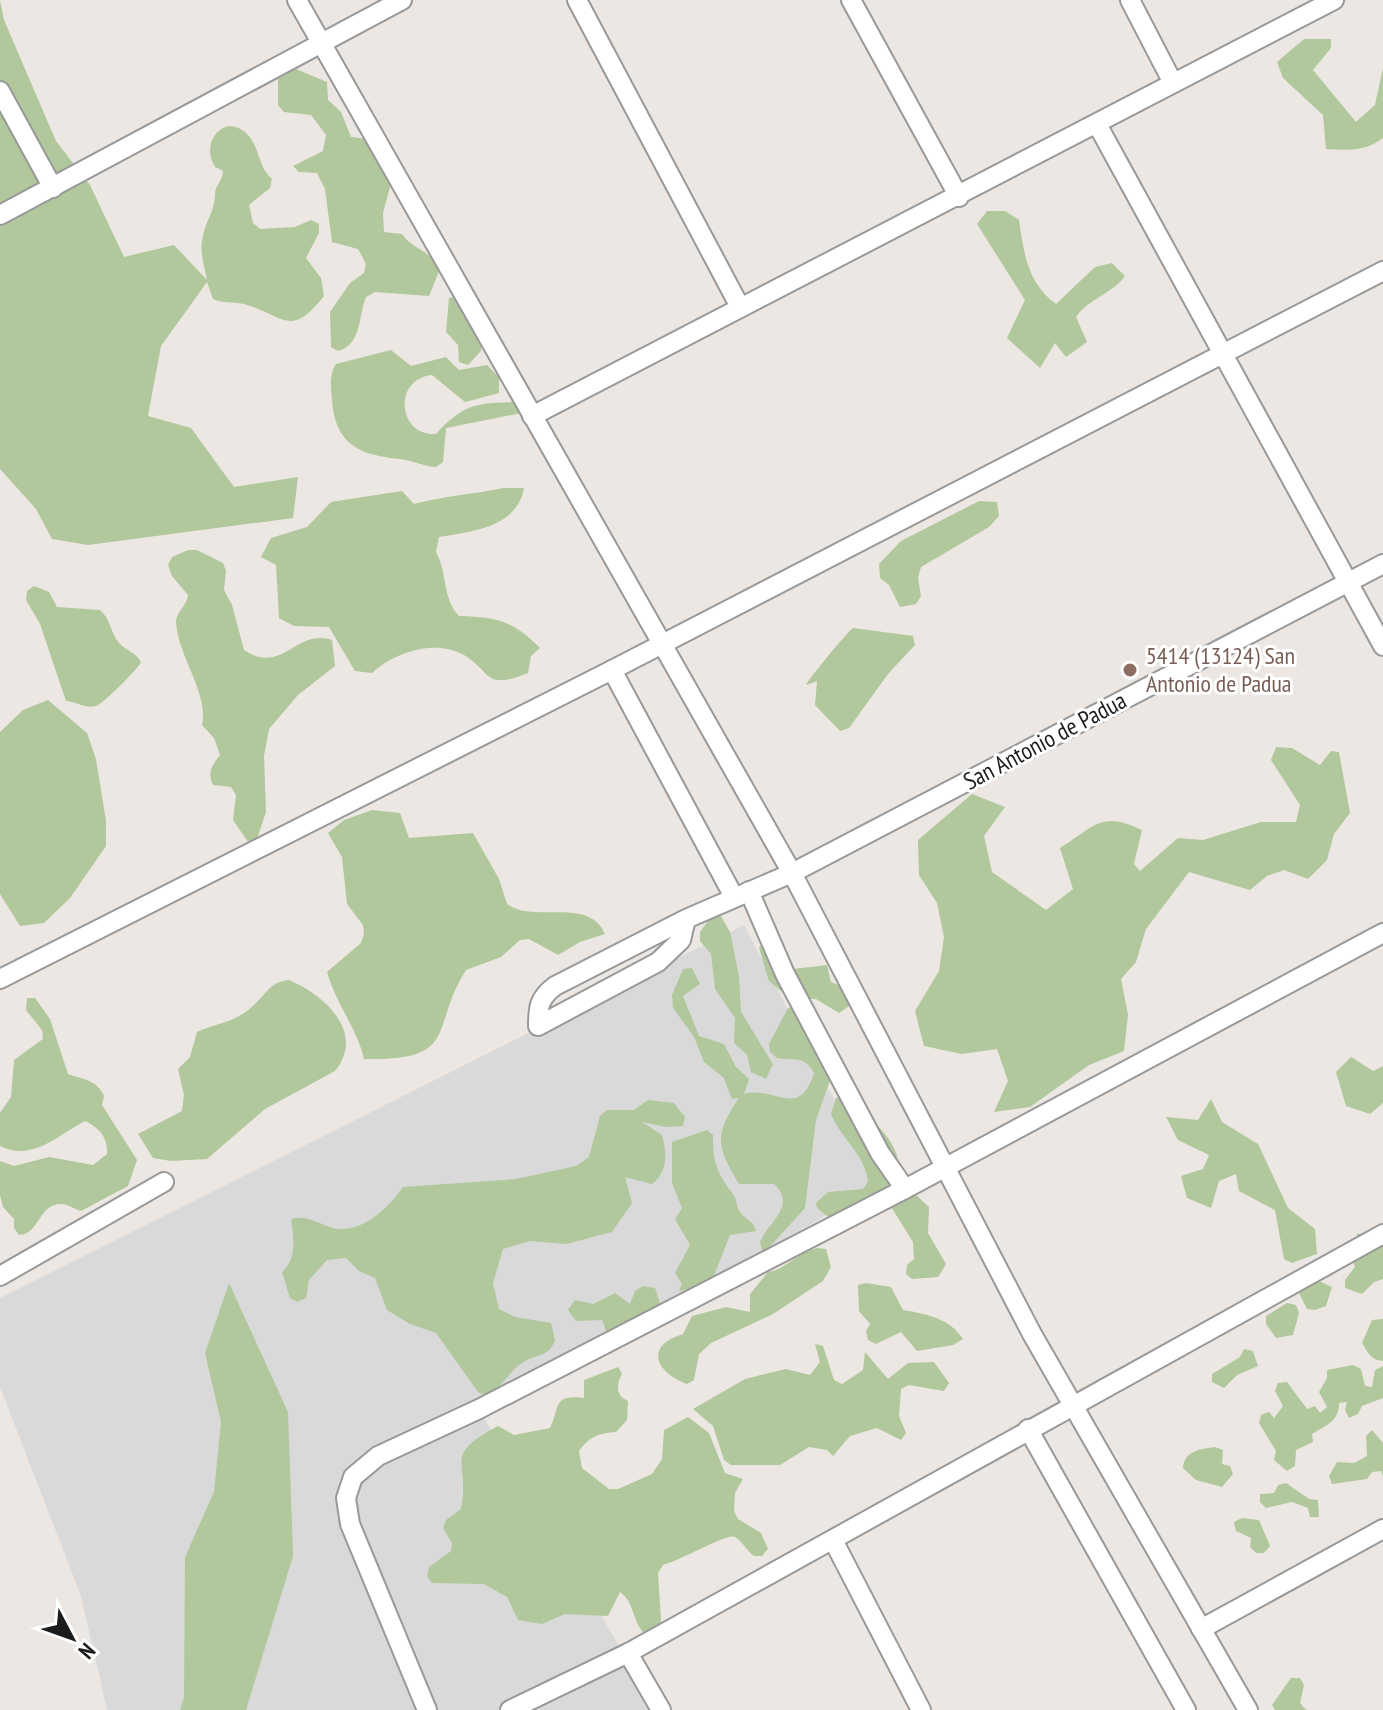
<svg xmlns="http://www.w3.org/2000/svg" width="1383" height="1710" font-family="'PT Sans Narrow',sans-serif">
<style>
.residential{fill:#dad9d9}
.forest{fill:#b0c89b}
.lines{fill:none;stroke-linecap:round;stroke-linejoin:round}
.minor-casing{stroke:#999;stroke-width:22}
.minor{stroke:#fff;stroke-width:18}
.education-dot{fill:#8d6e63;stroke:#fff;stroke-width:3}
.labels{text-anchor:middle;stroke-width:6;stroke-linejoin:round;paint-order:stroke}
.education-label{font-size:24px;fill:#785e54;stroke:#fff;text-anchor:start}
.street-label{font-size:24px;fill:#1c1c1c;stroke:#fff}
</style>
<rect width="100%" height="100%" fill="#ece7e2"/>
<path class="residential" d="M744,925L879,1186L479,1409L657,1710H107L81,1596L0,1387V1298Z"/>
<g class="forest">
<path d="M0,0L4,20L56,141L90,185L124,257L174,245L207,280C204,265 199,250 203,236C207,218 214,213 215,194C215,185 223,181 223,171L215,167C210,158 209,152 211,143C218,124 235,121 248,135C260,148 258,167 272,179L270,188L249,205L253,223L260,229L295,227L311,220L319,224V233L306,258L321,278L324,296C290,339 285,316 244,304C233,301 224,304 213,299L207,282L161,346L148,416L191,428L234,487L298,477L293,518L88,545L52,539L36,509L0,469Z"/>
<path d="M1304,39H1331V48L1313,70L1356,122L1375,105L1383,68V138C1364,152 1350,150 1326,149L1323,115L1283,78L1277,62Z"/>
<path d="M296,69L327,82L328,100L341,112L351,137C381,140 368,143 378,164C382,173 388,177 390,187L383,213L384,232L402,234C414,251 428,248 440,269L429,296L375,292L366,297C358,317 362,344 338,351L331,347L330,312L350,283L364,273L366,264L358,249L332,242L325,189L317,173L299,172L293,166L323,151L326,135L311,115L284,112L278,105V79Z"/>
<path d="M987,211H1005L1019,220C1024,253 1027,283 1056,304L1095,267L1112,263L1125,276C1112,294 1088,299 1076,317L1087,342L1066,357L1055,343L1040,368L1007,338L1025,300L977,224Z"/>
<path d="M455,297L482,342L481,351L468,365L459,362L458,345L446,332L449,298Z"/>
<path d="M391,350L411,366L446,357L459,370L487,365L499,377V393L465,402L432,375C392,379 398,437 436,434C463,404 476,403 515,402L522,413L446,428L443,462L436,467C422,466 412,460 399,459C359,455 335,444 332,400C331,388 329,374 336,364Z"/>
<path d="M504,488H524C517,527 474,531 439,537L436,552C448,574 442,598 459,616C495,617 513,620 540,648L531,656L528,673C484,691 492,672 464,655C435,639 395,652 372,673L355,671L329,627L294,626L279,618L276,565L261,557L271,538L307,527L331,502L402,491L414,504C444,496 474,494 504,488Z"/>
<path d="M979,501L997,502L999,516L989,527L921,567L918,578L921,596L916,604L900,607L889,585L880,578L879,564L901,541Z"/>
<path d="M188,550H197L223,563L226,571L224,590L232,605L244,650C282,676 296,628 332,640L335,666L298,695L269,729L264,756L266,812L257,839L248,842L233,820L236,795L231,787L213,785C207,771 212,766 220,755L214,738L202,725C209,694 179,658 176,623C175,612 187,607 188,595L172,576L168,565L172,557Z"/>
<path d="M34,586L49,592L57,607L100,610C110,619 110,629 116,639C123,650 135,651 141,662C139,668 103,704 96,706C86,709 74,701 66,701L40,624L26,600L27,591Z"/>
<path d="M853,628L913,636L915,645L888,674L849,728L840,731L815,705L817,681L806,685C808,680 848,631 853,628Z"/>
<path d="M48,700L87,733L96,759L106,821V846L70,898L44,923L20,926L0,894V732L23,710Z"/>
<path d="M1276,747L1292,748L1320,765L1331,751L1339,752L1350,813L1334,834L1327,860L1308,879L1284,870L1267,876L1250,890L1189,872L1146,929L1136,962L1121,979L1128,1015L1124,1051L1089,1065L1030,1107L994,1112L1008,1081L997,1049L962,1054L924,1046L915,1011L939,971L944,937L937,903L919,875L918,840L972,794L1005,807L984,836L992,872L1046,910L1073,889L1060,848C1095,826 1101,810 1142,830L1134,864L1140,871L1178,838L1203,840L1261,822H1296L1300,805L1271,760Z"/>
<path d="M372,810L400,813L409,838L473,833L499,879L507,904C534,924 589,896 605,934L580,942L558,955L529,939L520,940L501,957L466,970C429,1028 461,1061 364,1059C357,1028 336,1004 327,972L361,943L364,934L363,925L347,904L342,857L328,833L344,820Z"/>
<path d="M712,915L721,916L730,932L739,976L741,1012L773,1064L766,1079L751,1072L747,1055L734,1043L735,1018L715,989L711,954L700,941V932Z"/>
<path d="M765,941L793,969L827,965L831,982L846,988L852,1004L839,1013L816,999L789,998L769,981L759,948Z"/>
<path d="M692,968L700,984L683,996L699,1036L724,1044L736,1067L749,1079L744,1094C774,1085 799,1121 814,1073C805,1055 794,1061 777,1058L770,1052L769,1044L788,1008L795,1005L834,1069L816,1120L805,1208L763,1254L760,1242C769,1221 797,1206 774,1184H739C717,1147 713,1136 739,1098L732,1099L724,1078L704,1062L694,1037L673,1008L672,995L683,969Z"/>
<path d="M289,980C325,995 366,1033 335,1071L265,1109L207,1159L171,1161L153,1158L138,1134L182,1111L184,1095L178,1069L190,1057L197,1032C218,1022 234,1024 254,1005C267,993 270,982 289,980Z"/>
<path d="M27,998H35L50,1019L68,1074C84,1080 96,1079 104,1096L102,1105L137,1160L128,1186L81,1211C74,1209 68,1204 61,1204C38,1204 40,1234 19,1235L14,1228V1219L3,1207L0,1195V1161L14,1166L49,1157L93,1165L107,1154C108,1138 100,1128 85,1121C58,1135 33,1162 0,1146V1113L11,1097L14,1060L43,1039L42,1030L26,1010Z"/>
<path d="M1351,1057L1373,1071L1383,1066V1103L1370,1114L1346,1106L1336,1072Z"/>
<path d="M845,1095C868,1118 916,1149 892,1187L831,1219L817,1208L816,1203L828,1192L863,1189L868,1182C865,1154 841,1139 831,1114L836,1098Z"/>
<path d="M1211,1099L1222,1122L1258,1144L1288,1208L1315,1229L1317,1254L1292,1263L1284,1259L1275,1210L1239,1191L1236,1174L1219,1181L1211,1208L1187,1198L1181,1176L1203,1169L1209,1155L1178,1140L1166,1117L1198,1120Z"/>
<path d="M648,1100L674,1103L685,1117L683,1126L666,1127L642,1122L662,1135C667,1152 668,1173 652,1184L625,1177L632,1203L612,1232L566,1244L530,1241L503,1249L493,1283L499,1309L515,1317L551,1323L555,1340C549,1357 538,1354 525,1361C509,1370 502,1389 486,1396L478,1392L436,1333L410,1324L387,1310L375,1278L359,1271L346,1258L327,1260L309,1280L306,1298L297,1302L290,1298L282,1272C297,1260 294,1237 291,1219C304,1215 316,1222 327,1226C357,1239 389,1208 403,1187L516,1179L576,1166L589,1157L600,1116L607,1110H634Z"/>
<path d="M707,1130L713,1135C713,1163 716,1171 733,1194C737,1199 736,1206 740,1212C746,1220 753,1220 756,1231L730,1235L713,1278L705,1287L679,1291L682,1284L675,1273L690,1245L675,1219L682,1208L672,1183V1142Z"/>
<path d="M916,1195L929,1207L928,1233L946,1264L938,1277L912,1279L906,1274L907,1265L914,1259L913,1242L890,1205Z"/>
<path d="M1374,1232L1383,1236V1279L1374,1282L1362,1294L1345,1288V1280L1355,1267L1352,1259L1357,1234Z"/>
<path d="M817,1248L826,1249L831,1267L823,1281L773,1314L711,1343L699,1354L694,1380L687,1384C655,1372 644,1346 683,1334L692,1316L726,1307L750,1312V1294L768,1272C785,1270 795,1254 817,1248Z"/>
<path d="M1317,1280L1332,1287L1326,1306L1315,1310L1307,1309L1299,1293L1301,1285Z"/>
<path d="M229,1283L288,1412L293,1556L246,1710H180L184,1697L185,1557L214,1492L221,1422L205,1353Z"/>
<path d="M866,1283L891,1287L903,1310C928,1314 950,1319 963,1339L953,1345L917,1351L901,1332L876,1344L868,1340L866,1331L870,1324L859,1311L858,1285Z"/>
<path d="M643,1286L655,1288L662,1309L607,1333L602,1320L576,1321L568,1310L575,1300L593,1304L615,1293L630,1304L635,1291Z"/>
<path d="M1287,1303L1296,1305L1299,1313L1293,1335L1276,1338L1266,1324V1316Z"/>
<path d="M1383,1319V1361C1371,1360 1368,1353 1362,1343L1372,1320Z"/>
<path d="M815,1344L823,1346L834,1380L842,1384L863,1370L865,1352L888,1379L908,1363L934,1362L949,1383L944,1391L909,1385L901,1389L899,1416L906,1433L901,1440L877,1428L850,1436L833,1456L827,1450L809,1447L780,1465H731L724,1460L713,1426L693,1409L745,1379L786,1369L810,1375L820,1362Z"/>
<path d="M1244,1349L1253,1351L1258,1366L1237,1375L1224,1388L1212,1382V1374L1240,1357Z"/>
<path d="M1353,1365L1361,1369L1365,1386L1372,1387L1375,1370L1383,1366V1398L1362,1406L1358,1414L1349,1418L1345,1410L1347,1402L1339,1403C1339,1422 1326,1425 1312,1434L1313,1442L1296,1450L1295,1466L1287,1471L1274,1460L1276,1451L1259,1423L1261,1415L1269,1412L1274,1418L1283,1406L1275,1391L1278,1383L1287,1382L1307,1409L1315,1406L1320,1413L1327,1407L1319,1392L1327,1378V1370Z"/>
<path d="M618,1367L622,1374C616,1384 616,1397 628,1401L627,1420L616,1432C599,1433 589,1437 579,1451L582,1468L609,1489H618L652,1474L662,1459L664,1430L688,1417L709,1433L725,1473L743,1479L735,1493L734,1511L738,1519L761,1533L768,1549L762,1556H754C747,1551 742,1541 735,1537C727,1533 678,1562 663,1565L658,1573L662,1636L646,1635C632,1623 635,1602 620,1592L608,1616L565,1614L542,1624L518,1620L507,1597L484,1584L432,1583L427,1576L429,1567L451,1551L452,1543L443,1528L446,1520L461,1509C471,1460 440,1457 498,1426L514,1435L550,1428C560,1408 552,1394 584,1398V1380Z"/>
<path d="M1372,1430L1383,1443V1477L1381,1471L1372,1472L1367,1479L1332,1484L1329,1476L1337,1462L1354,1463L1367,1456L1366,1436Z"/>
<path d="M1215,1447L1223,1450L1222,1464L1230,1466L1233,1474L1222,1487L1196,1480L1183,1468C1184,1451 1200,1449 1215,1447Z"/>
<path d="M1286,1483L1309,1499L1318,1500L1319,1517H1310L1308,1508L1292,1502L1266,1508L1260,1502V1494L1274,1493L1278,1485Z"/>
<path d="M1242,1518L1259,1520L1270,1546L1264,1553H1256L1250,1547L1251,1538L1236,1531L1234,1522Z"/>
<path d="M1291,1678H1300L1304,1685L1300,1703L1306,1710H1275L1272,1705Z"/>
</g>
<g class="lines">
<defs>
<g id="minor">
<path d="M297,0L792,873L1032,1334L1248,1710"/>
<path d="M577,0L740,307"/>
<path d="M851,0L959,197"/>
<path d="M1130,0L1173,83"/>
<path d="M0,91L53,188"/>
<path d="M1097,124L1383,646"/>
<path d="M0,215L402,0"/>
<path d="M532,416L1334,0"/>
<path d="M612,670L734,897"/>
<path d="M749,891L785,974L880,1153L905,1189"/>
<path d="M686,919L681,940L658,962L538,1026C538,1007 539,998 555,986L686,919L792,873L1383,564"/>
<path d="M0,979L612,670L1383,271"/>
<path d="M0,1276L164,1182"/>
<path d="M1028,1429L1186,1710"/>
<path d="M833,1540L921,1710"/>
<path d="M1201,1629L1383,1529"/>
<path d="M628,1653L661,1710"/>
<path d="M427,1710L350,1524L346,1498L353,1477L378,1456L479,1409L905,1189L1383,933"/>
<path d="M510,1710L628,1653L1383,1234"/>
</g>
</defs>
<use href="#minor" class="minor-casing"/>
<use href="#minor" class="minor"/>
</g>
<circle class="education-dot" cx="1130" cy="670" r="8"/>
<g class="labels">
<g class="education-label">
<text x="1146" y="664">5414 (13124) San<tspan x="1146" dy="28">Antonio de Padua</tspan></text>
</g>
<g class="street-label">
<text transform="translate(1045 741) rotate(-28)" y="8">San Antonio de Padua</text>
</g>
</g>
<g transform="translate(72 1638) rotate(131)" stroke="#ffffff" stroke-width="6" paint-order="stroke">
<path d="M0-6L14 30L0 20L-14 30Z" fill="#1c1c1c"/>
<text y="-12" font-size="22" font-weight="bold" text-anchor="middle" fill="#1c1c1c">N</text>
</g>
</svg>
